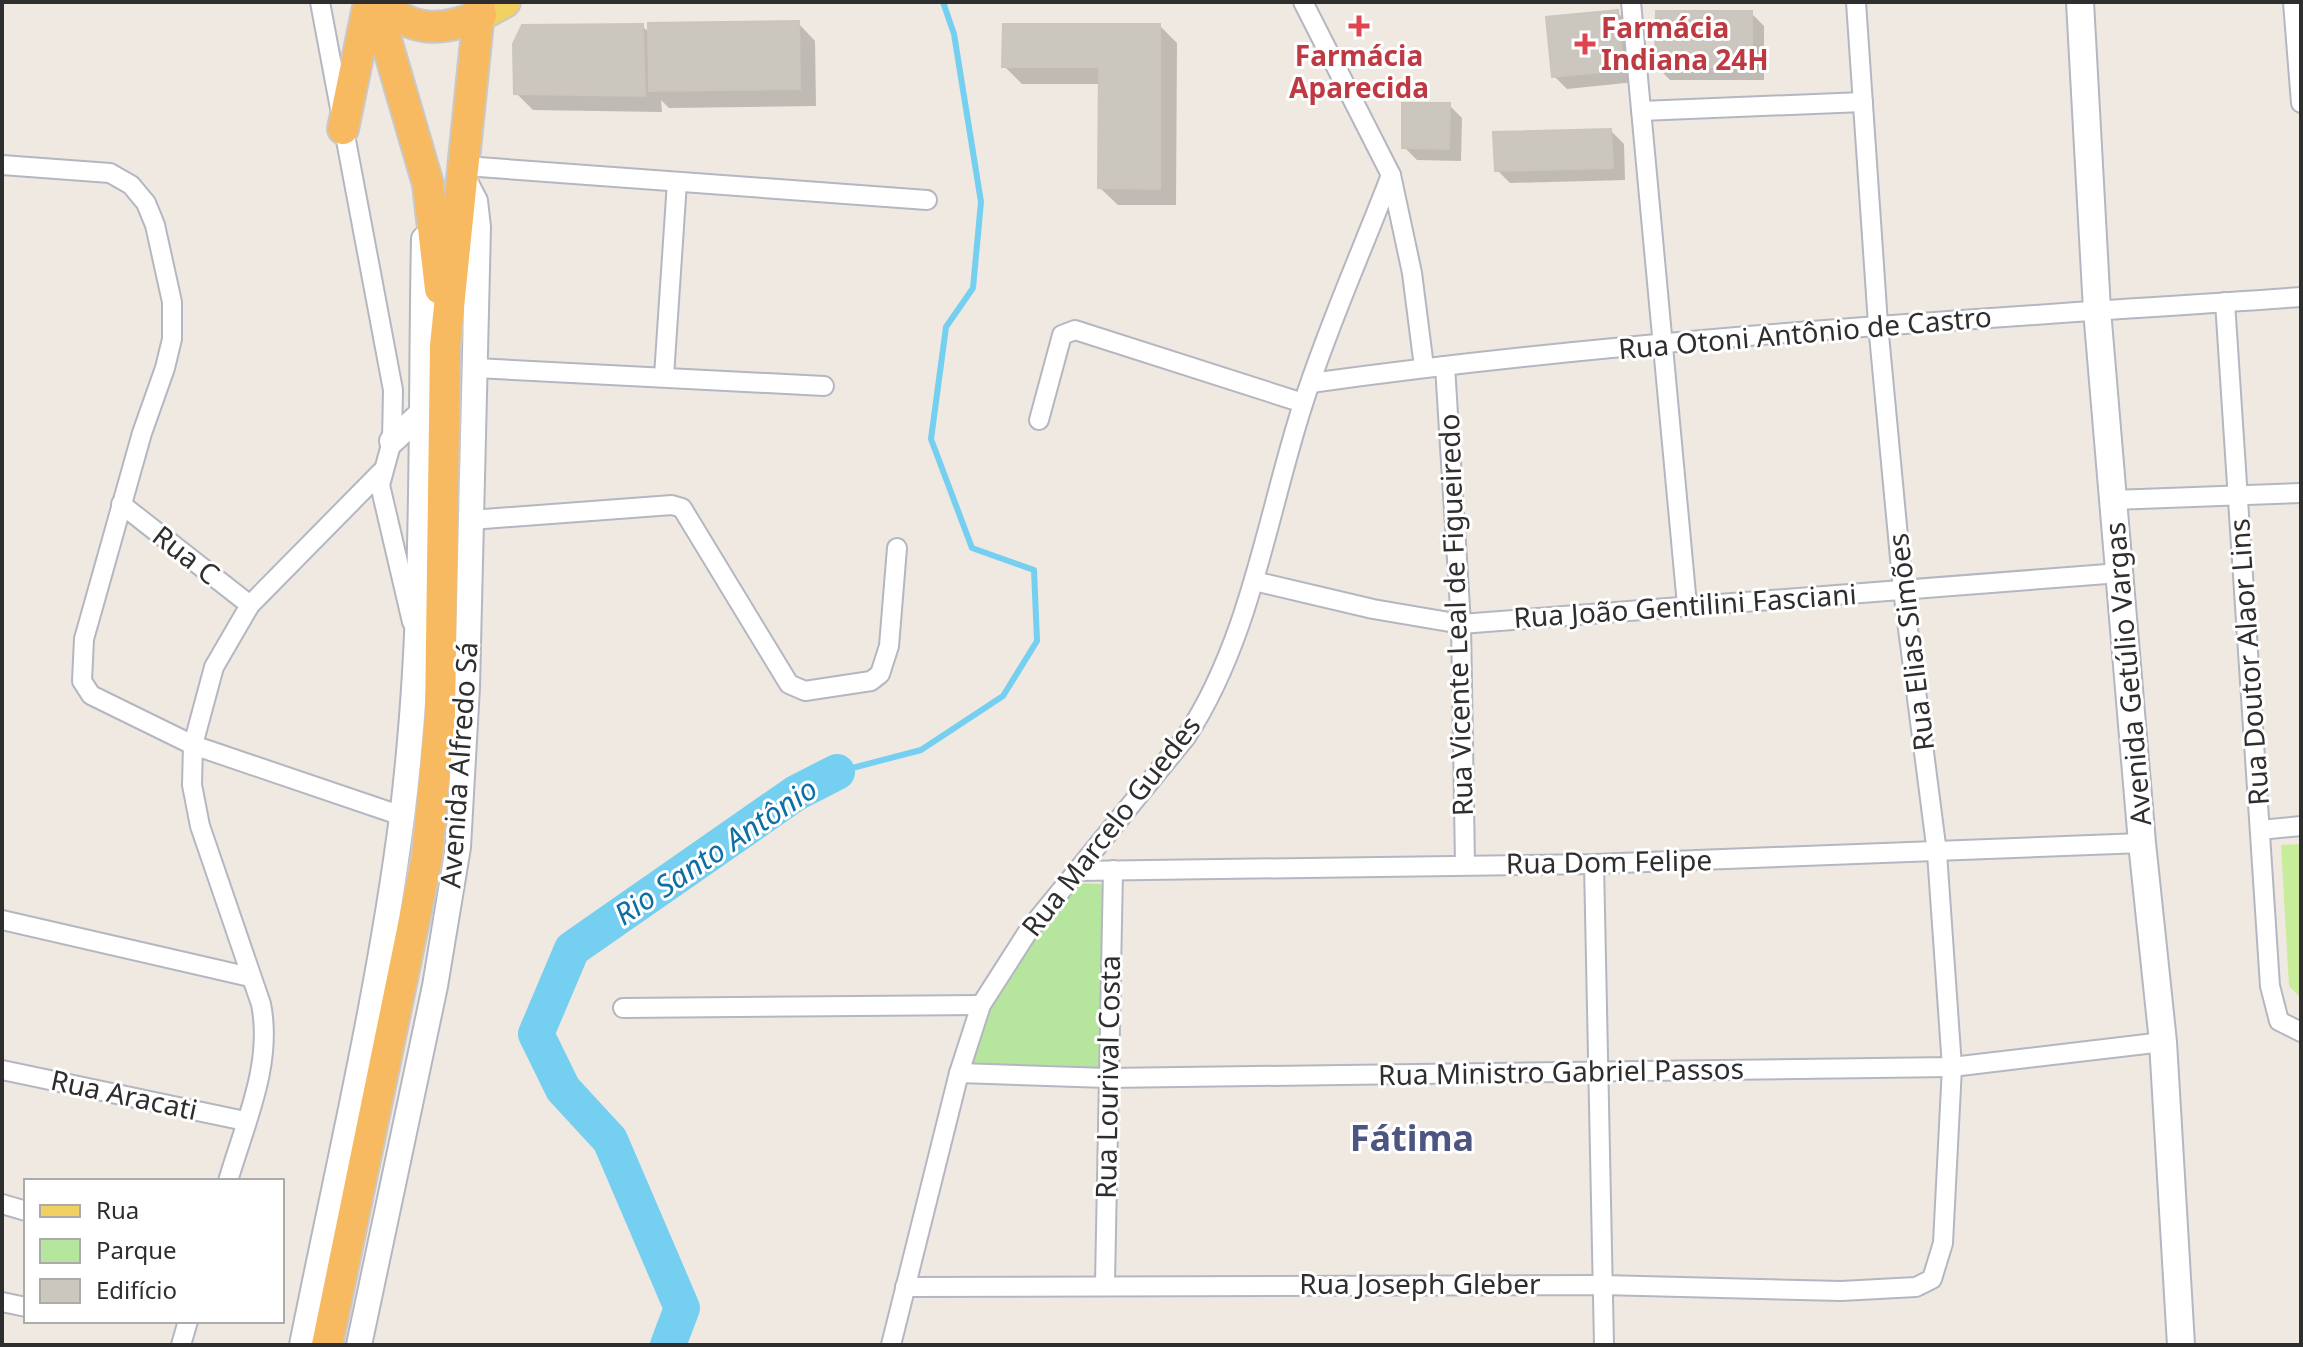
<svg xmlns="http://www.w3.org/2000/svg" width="2303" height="1347" font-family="'Noto Sans',sans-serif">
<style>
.green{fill:#b6e59e}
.pitch{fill:#c9ec9a}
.shadow{fill:#0003}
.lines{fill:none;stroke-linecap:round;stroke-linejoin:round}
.stream{stroke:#75cff0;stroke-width:6}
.river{stroke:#75cff0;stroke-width:36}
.building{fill:#cbc7bf;stroke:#cbc5ba;stroke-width:2}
.minor-casing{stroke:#b4b7c1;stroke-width:22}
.tertiary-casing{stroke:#b4b7c1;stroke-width:28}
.secondary-casing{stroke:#b4b7c1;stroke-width:30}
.primary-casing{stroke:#c9c9c9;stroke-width:34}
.trunk-casing{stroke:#c9c9c9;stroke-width:34}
.minor{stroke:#fff;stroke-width:18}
.tertiary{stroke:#fff;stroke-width:24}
.secondary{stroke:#fff;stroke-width:26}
.primary{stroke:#f2d163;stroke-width:30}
.trunk{stroke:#f8ba60;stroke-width:30}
.health-dot{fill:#e0444e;stroke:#fff;stroke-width:3}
.labels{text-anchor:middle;stroke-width:6;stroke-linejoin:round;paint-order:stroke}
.health-label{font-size:28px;font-weight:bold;fill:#be3a42;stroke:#fff;text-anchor:start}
.street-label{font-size:28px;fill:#2e2e2e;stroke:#fff}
.water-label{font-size:30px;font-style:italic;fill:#0d6fa3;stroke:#fff}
.district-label{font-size:36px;font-weight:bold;fill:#4d5680;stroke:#fff}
</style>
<rect width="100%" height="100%" fill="#efe9e1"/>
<path class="green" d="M1071,883L1105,884L1101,1074L969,1070L987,1002Z"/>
<path class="pitch" d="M2301,844V998L2289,986L2281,845Z"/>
<g class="shadow">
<path d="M1617,12L1630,25L1635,82L1567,89L1554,76Z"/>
<path d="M1751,13L1764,26V80H1670L1657,67Z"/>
<path d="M798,23L815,41L816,106L669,108L661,100L662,112L533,110L516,93L642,26L651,34Z"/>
<path d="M1160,26L1177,43L1176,205H1118L1100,188V84H1022L1004,66Z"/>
<path d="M1449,105L1462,118L1461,161L1417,160L1404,147Z"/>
<path d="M1611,131L1624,144L1625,180L1510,183L1497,170Z"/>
</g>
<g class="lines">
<path class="stream" d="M837,772L921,750L1003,696L1037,641L1034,570L972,548L931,439L946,327L973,288L981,202L954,34L943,2"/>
<path class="river" d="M668,1345L682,1308L610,1140L563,1089L536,1034L572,949L796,793L837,772"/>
</g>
<g class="building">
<path d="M1618,10L1623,70L1552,77L1546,17Z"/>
<path d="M1656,11H1752V68L1655,67Z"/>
<path d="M799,21L800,89L649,91L648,23Z"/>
<path d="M643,24L645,96L514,94L513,44L522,25Z"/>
<path d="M1003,24H1160V189L1098,188L1099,67H1002Z"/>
<path d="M1402,103H1450L1449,149L1402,148Z"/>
<path d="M1611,129L1613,168L1495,171L1493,132Z"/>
</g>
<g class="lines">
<defs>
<g id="minor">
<path d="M320,2L393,390L392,441L380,485L412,622"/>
<path d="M1631,2L1687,605"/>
<path d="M2293,2L2301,103"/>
<path d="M1641,111L1863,102"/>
<path d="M2,165L110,173L131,185L146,203L155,225L172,302V339L165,368L142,433L84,639L82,681L91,695L193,745L402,816"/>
<path d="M465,166L927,200"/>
<path d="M1391,175L1412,273L1424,367"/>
<path d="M2225,302L2270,986L2279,1021L2301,1032"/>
<path d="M1445,366L1461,624L1465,864"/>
<path d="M476,368L824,386"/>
<path d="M664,376L677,182"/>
<path d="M1311,383C1639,337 1971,320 2301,297"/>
<path d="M1039,420L1062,335L1075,330L1303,403"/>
<path d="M2113,500L2301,493"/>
<path d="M121,504L250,605"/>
<path d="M471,520L672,505L682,508L789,684L805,691L871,681L880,674L889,646L897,548"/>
<path d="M1254,581L1373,609L1461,624L2120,573"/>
<path d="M2260,830L2301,826"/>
<path d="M1594,864L1604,1345"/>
<path d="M1077,871L1594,864L2142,843"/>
<path d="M2,920L250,977"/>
<path d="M623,1008L981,1005"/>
<path d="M2,1070L245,1121"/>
<path d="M959,1073L1107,1078L1952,1067L2163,1042"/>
<path d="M228,1181C245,1123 273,1064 261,1004L200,826L192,785L193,745L214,667L250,605L381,472"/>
<path d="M2,1204L26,1211"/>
<path d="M1105,1283L1113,870"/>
<path d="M905,1287L1602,1285L1841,1291L1916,1287L1932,1279L1943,1243L1952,1067L1937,853L1903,590L1878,324L1856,2"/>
<path d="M2,1302L26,1307"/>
<path d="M181,1345L188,1321"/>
<path d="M891,1345L959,1073L981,1005L1029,930L1186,737C1251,638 1267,515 1303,404C1328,326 1362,251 1391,175L1303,2"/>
</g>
<g id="tertiary">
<path d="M392,441L420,415"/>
<path d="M302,1345C337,1170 379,995 402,817C426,626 420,431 424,239"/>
<path d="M359,1345L435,986L458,847L467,687L478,227L475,201L464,180"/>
</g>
<path id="secondary" d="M2080,2L2097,310L2142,843L2163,1042L2181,1345"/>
<path id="primary" d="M481,15L505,2"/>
<g id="trunk">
<path d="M375,2L428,184L440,289"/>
<path d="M378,2C412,32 440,33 481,15"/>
<path d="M343,129L369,2"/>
<path d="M327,1345L427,857L440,717L445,346L480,2"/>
</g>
</defs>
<use href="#minor" class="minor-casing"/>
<use href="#tertiary" class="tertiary-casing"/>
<use href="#secondary" class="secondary-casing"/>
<use href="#primary" class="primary-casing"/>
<use href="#trunk" class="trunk-casing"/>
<use href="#minor" class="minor"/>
<use href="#tertiary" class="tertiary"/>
<use href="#secondary" class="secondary"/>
<use href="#primary" class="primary"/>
<use href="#trunk" class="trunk"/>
</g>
<g class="health-dot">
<path d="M1355 14h8v8h8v8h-8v8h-8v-8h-8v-8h8z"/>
<path d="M1581 32h8v8h8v8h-8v8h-8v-8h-8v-8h8z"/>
</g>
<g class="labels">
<g class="health-label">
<text x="1601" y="38">Farmácia<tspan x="1601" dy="32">Indiana 24H</tspan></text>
<text x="1359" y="66" text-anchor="middle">Farmácia<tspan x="1359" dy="32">Aparecida</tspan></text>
</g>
<g class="street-label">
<text transform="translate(1805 333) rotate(-5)" y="10">Rua Otoni Antônio de Castro</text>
<text transform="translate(186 555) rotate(38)" y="10">Rua C</text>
<text transform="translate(1685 606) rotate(-4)" y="10">Rua João Gentilini Fasciani</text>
<text transform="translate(1456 615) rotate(-92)" y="10">Rua Vicente Leal de Figueiredo</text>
<text transform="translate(1911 642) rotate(-97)" y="10">Rua Elias Simões</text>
<text transform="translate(2249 662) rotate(-94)" y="10">Rua Doutor Alaor Lins</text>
<text transform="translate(2128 674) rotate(-95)" y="10">Avenida Getúlio Vargas</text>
<text transform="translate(459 765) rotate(-86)" y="10">Avenida Alfredo Sá</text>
<text transform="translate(1111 826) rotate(-52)" y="10">Rua Marcelo Guedes</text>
<text transform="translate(1609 862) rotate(-1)" y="10">Rua Dom Felipe</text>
<text transform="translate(1561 1072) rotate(-1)" y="10">Rua Ministro Gabriel Passos</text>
<text transform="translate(1108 1077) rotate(-89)" y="10">Rua Lourival Costa</text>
<text transform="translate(124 1095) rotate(12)" y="10">Rua Aracati</text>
<text x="1420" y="1294">Rua Joseph Gleber</text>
</g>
<g class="water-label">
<text transform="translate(716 852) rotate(-34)" y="10">Rio Santo Antônio</text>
</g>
<g class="district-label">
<text x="1412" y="1151">Fátima</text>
</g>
</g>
<rect width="2303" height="1347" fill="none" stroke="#2e2e2e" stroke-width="8"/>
<rect x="24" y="1179" width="260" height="144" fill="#ffffff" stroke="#ababab" stroke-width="2"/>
<rect x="40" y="1205" width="40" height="12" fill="#f2d163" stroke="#ababab" stroke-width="2"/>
<text x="96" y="1219" font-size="24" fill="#2e2e2e">Rua</text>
<rect x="40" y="1239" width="40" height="24" fill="#b6e59e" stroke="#ababab" stroke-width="2"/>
<text x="96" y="1259" font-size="24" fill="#2e2e2e">Parque</text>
<rect x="40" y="1279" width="40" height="24" fill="#cbc7bf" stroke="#ababab" stroke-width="2"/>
<text x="96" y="1299" font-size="24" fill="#2e2e2e">Edifício</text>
</svg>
